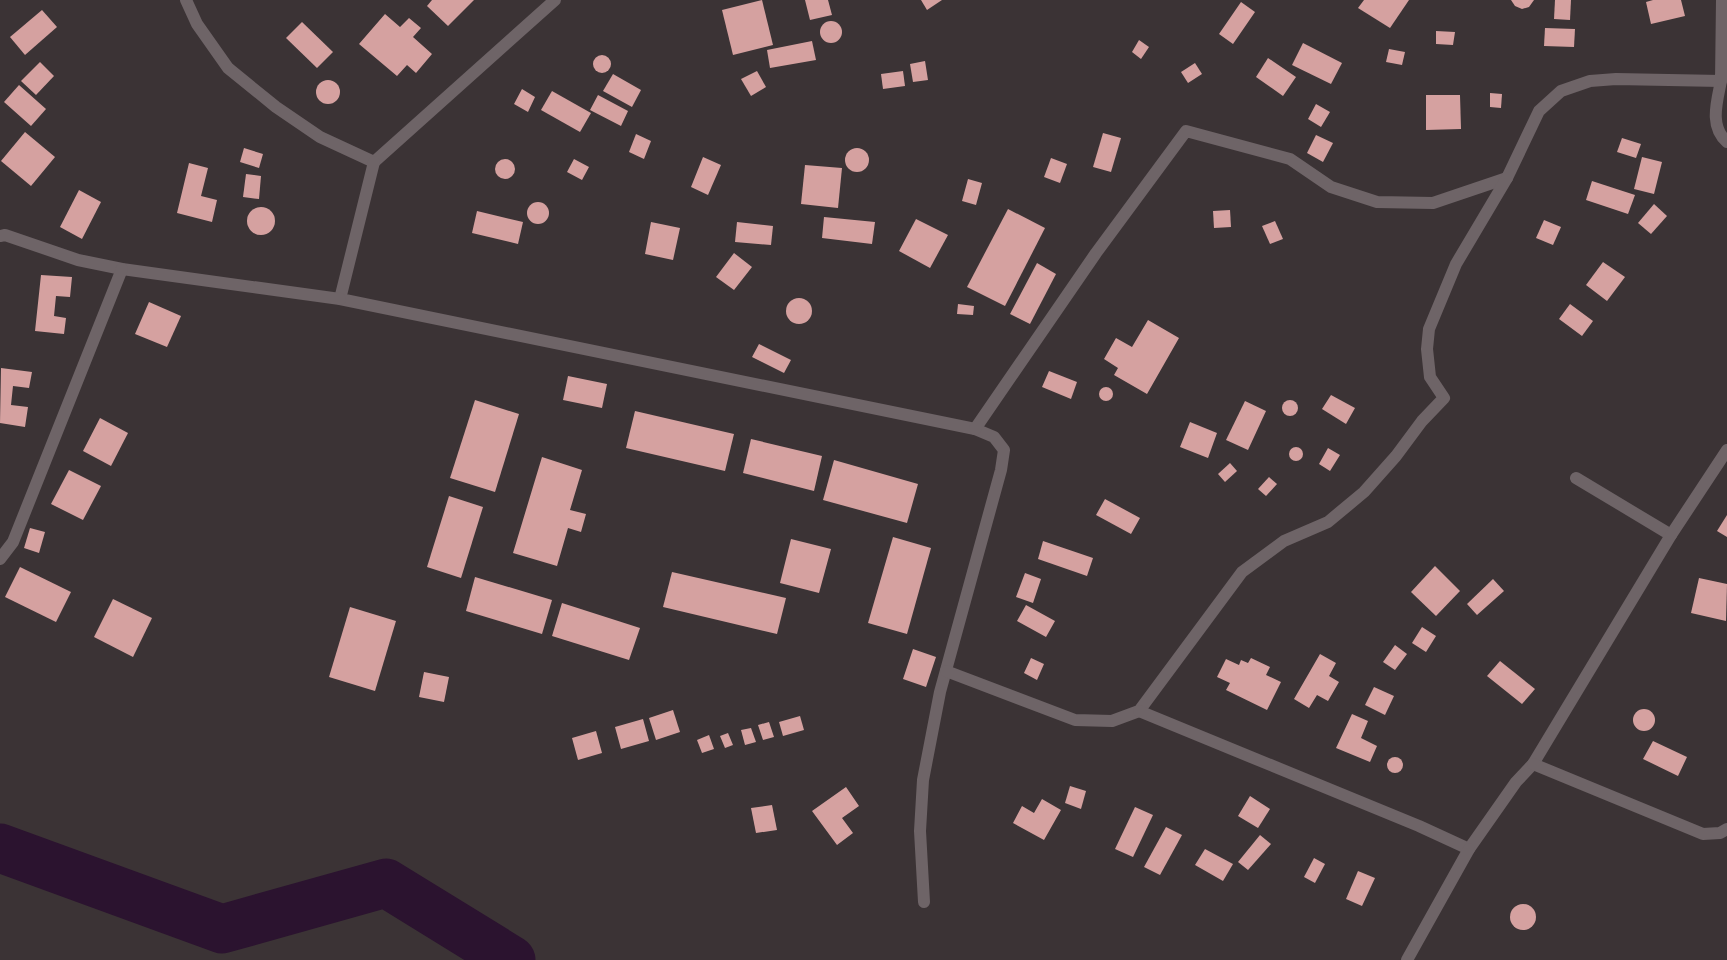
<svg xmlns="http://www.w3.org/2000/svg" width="1727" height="960" font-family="Roboto,sans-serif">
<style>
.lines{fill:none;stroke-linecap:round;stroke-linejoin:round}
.river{stroke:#2b132f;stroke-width:49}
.building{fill:#d5a1a0}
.minor{stroke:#6e6467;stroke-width:12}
</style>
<rect width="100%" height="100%" fill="#3b3335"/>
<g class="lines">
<path class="river" d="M0,848L222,929L386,883L511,960"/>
</g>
<g class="building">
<path d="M432,0H474L448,26L427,6Z"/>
<path d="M762,0L773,45L733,55L722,10Z"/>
<path d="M805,0H828L832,15L810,20Z"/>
<path d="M921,0H942L927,10Z"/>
<path d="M1364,0H1409L1390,28L1358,8Z"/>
<path d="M1511,0H1534L1529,7L1522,9L1515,6Z"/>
<path d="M1555,0H1571L1570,20L1554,19Z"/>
<path d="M1653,0H1681L1685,16L1651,24L1646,2Z"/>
<path d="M1241,2L1255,12L1233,44L1219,34Z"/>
<path d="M42,10L57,27L25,55L10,37Z"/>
<path d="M385,14L400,27L409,18L421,28L413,37L432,54L416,73L407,65L397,76L359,44Z"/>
<circle cx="831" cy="32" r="11"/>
<path d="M302,22L333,52L317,68L286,38Z"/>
<path d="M1545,28L1575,29L1574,47L1544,46Z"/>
<path d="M1436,31L1455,32L1453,45L1436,44Z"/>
<path d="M1139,40L1149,47L1141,59L1132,52Z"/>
<path d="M812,41L816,60L770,68L767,50Z"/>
<path d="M1303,43L1342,63L1331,84L1292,65Z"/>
<path d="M1389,49L1405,52L1402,65L1386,62Z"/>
<circle cx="602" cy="64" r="9"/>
<path d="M1268,58L1296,77L1283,96L1256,77Z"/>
<path d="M925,61L928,80L913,82L910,64Z"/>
<path d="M40,62L54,76L36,95L21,81Z"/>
<path d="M1195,63L1202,74L1188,83L1181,72Z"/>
<path d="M757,71L766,87L751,96L741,79Z"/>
<path d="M903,71L905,86L883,89L881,74Z"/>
<path d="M613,74L641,90L632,107L603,91Z"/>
<circle cx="328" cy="92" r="12"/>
<path d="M19,85L46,109L31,126L4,102Z"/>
<path d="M522,89L535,97L528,112L514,104Z"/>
<path d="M552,91L591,113L580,132L541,110Z"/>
<path d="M1490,93L1502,94L1501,108L1490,107Z"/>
<path d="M598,95L628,111L621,126L590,110Z"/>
<path d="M1426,95H1460L1461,129L1426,130Z"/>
<path d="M1316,104L1330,112L1321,127L1308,119Z"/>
<path d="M25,132L55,157L31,186L1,161Z"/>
<path d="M1103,133L1121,138L1111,172L1093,167Z"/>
<path d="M636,134L651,141L644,159L629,152Z"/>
<path d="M1316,135L1333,143L1323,162L1307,153Z"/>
<path d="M1622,138L1641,144L1636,158L1617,152Z"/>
<path d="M244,148L263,154L259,168L240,162Z"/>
<circle cx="857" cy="160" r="12"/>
<path d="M703,157L721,165L708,195L691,187Z"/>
<path d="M1642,157L1662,162L1654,194L1634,189Z"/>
<path d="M1051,158L1067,164L1060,183L1044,177Z"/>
<path d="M574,159L589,167L582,180L567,172Z"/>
<circle cx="505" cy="169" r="10"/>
<path d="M189,163L208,168L201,196L217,200L212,222L177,213Z"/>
<path d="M805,165L842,168L838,208L801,204Z"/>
<path d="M246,174L261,176L259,199L243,197Z"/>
<path d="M968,179L982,183L976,205L962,201Z"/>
<path d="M1592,181L1635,195L1628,214L1586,200Z"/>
<path d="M79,190L101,202L82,239L60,227Z"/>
<circle cx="538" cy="213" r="11"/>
<path d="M1654,204L1667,216L1651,234L1638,223Z"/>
<circle cx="261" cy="221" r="14"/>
<path d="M1008,209L1045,228L1005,306L967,287Z"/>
<path d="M1230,210L1231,227L1214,228L1213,211Z"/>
<path d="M477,211L523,222L518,244L472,233Z"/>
<path d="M824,217L875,222L872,244L822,238Z"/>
<path d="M916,219L948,235L930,268L899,251Z"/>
<path d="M1544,220L1561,227L1553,245L1536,238Z"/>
<path d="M1275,221L1283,239L1270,244L1262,226Z"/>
<path d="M651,222L680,228L673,260L645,254Z"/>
<path d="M737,222L773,226L771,245L735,242Z"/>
<path d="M734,253L752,267L734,290L716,277Z"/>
<path d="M1603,262L1625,277L1607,301L1586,285Z"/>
<path d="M1037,263L1056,274L1030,324L1010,314Z"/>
<path d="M41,275L72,277L70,297L56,296L54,316L66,318L64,334L35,331Z"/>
<circle cx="799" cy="311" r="13"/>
<path d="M149,302L181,316L167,347L135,334Z"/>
<path d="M958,304L974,306L973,315L957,314Z"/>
<path d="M1570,304L1593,321L1582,336L1559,319Z"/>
<path d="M1148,320L1179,338L1147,394L1114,375L1118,368L1104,359L1116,338L1132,347Z"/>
<path d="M759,344L791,360L784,373L752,357Z"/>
<path d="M1,368L32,372L29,388L13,386L11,405L28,407L25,427L0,423Z"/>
<path d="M1049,371L1077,382L1071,399L1042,387Z"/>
<path d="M568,376L607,384L602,408L563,400Z"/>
<circle cx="1106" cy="394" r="7"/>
<path d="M1331,395L1355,408L1346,424L1322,409Z"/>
<circle cx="1290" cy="408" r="8"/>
<path d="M475,400L519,414L495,492L450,478Z"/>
<path d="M1245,401L1266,411L1248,450L1226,440Z"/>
<path d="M635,411L734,434L725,471L626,448Z"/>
<path d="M100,418L128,433L111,466L83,451Z"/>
<path d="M1190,422L1217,433L1208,458L1180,447Z"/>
<path d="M751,439L822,456L814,491L743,473Z"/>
<circle cx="1296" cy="454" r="7"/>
<path d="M1328,448L1340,455L1330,471L1319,464Z"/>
<path d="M542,457L582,470L570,510L586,514L581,532L568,528L557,566L513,553Z"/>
<path d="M834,460L918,484L907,523L823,500Z"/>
<path d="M1230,463L1237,471L1225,482L1218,474Z"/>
<path d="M69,470L101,486L83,520L51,504Z"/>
<path d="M1269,477L1277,484L1266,496L1258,489Z"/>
<path d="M449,496L483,507L461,578L427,567Z"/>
<path d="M1105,499L1140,518L1131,534L1096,515Z"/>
<path d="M1727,515V537L1717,531Z"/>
<path d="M30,528L45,532L39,553L24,548Z"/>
<path d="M893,537L931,548L907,634L868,623Z"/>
<path d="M791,539L831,549L819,593L780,583Z"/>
<path d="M1043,541L1093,558L1087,576L1038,559Z"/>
<path d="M1435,566L1460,591L1436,616L1411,592Z"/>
<path d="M20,567L71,592L56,622L5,597Z"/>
<path d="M672,572L786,598L777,634L663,607Z"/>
<path d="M1025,573L1041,579L1033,603L1016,597Z"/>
<path d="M475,577L552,600L542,634L466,611Z"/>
<path d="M1699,578L1727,584L1726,621L1691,613Z"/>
<path d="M1493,579L1504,591L1477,615L1467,604Z"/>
<path d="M113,599L152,618L133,657L94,637Z"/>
<path d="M562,603L640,628L629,660L552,636Z"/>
<path d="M1026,605L1055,621L1046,637L1017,621Z"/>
<path d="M350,607L396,621L375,691L329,677Z"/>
<path d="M1422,627L1436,636L1426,652L1412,643Z"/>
<path d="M1395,645L1407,654L1395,670L1383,662Z"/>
<path d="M913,649L936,657L926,687L903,679Z"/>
<path d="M1320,654L1336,663L1329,676L1339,682L1328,701L1317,695L1309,708L1294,699Z"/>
<path d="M1031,658L1044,664L1037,680L1024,673Z"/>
<path d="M1251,658L1270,667L1266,675L1281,682L1267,710L1226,690L1230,683L1217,677L1226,659L1239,665L1241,660L1248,663Z"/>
<path d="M1500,661L1535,689L1522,704L1487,676Z"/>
<path d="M424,672L449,677L444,702L419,697Z"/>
<path d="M1374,687L1394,696L1385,715L1365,705Z"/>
<circle cx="1644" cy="720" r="11"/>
<path d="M673,710L680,732L656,740L649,718Z"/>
<path d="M1352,714L1368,721L1361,738L1377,746L1370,762L1336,748Z"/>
<path d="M800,716L804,730L783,736L779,722Z"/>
<path d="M643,719L649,741L621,749L615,727Z"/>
<path d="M769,722L774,737L763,740L758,725Z"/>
<path d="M751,728L756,742L745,745L741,730Z"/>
<path d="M596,731L602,753L578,760L572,738Z"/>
<path d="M728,733L733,745L725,748L720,736Z"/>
<path d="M709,735L714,749L702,753L697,740Z"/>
<path d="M1653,741L1687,757L1678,776L1643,759Z"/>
<circle cx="1395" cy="765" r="8"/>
<path d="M1070,786L1086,791L1081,809L1065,803Z"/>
<path d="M846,787L859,806L842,818L853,833L837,845L812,811Z"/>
<path d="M1250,796L1270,809L1258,828L1238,816Z"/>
<path d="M1042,799L1061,810L1044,840L1013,823L1022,806L1034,813Z"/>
<path d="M772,805L777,830L756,833L751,808Z"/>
<path d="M1135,807L1153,815L1133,857L1115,849Z"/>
<path d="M1166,827L1182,835L1160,875L1144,867Z"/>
<path d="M1260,835L1271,844L1248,870L1238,862Z"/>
<path d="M1205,849L1233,864L1223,881L1195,865Z"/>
<path d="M1314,858L1325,864L1315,883L1304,877Z"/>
<path d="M1358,871L1375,878L1362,906L1346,899Z"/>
<circle cx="1523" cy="917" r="13"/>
</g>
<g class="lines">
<g class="minor">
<path d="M186,0L197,24L228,68L276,107L320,137L374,162L555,0"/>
<path d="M1721,81C1717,102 1709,126 1727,142"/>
<path d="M374,162L340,299L975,429L994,437L1004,450L1001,470L940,692L923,780L920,831L924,902"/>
<path d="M0,236L5,235L78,260L122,269L340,299"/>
<path d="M975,429L1096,253L1186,131L1290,159L1331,187L1377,202L1433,203L1507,178"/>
<path d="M1576,478L1671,535"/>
<path d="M0,559L13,542L122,269"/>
<path d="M946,671L1075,720L1112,721L1139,711L1242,572L1284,541L1328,522L1364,492L1396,456L1422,421L1444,398L1430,377L1427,349L1429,329L1456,264L1507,178L1539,111L1561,91L1590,81L1616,79L1721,81L1722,0"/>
<path d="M1139,711L1419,826L1469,849L1516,782L1533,764L1671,535L1727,450"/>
<path d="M1533,764L1703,834L1720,833L1727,829"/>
<path d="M1407,960L1469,849"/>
</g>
</g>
</svg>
